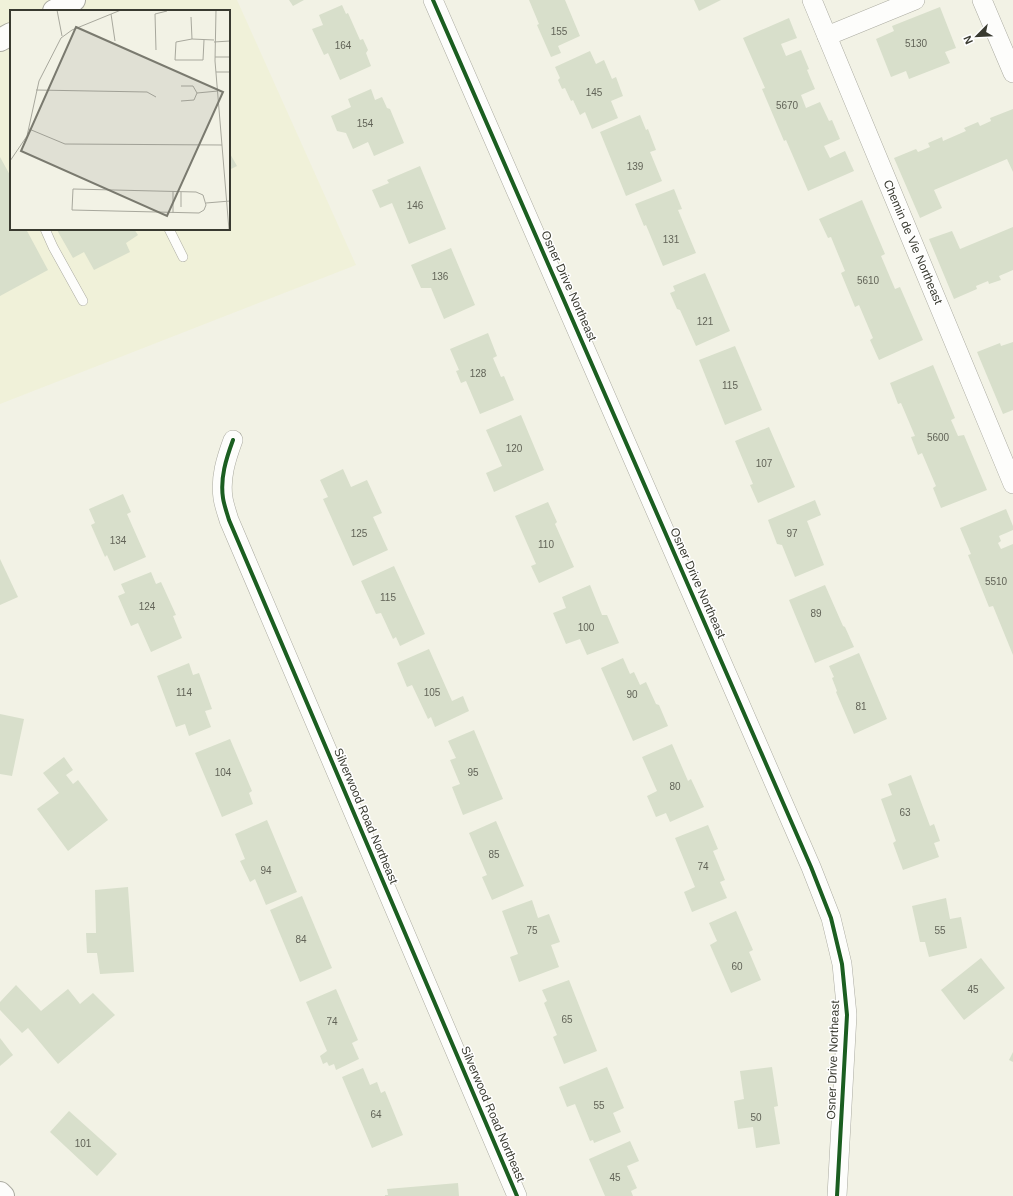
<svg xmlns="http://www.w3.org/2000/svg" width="1013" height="1196" font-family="Helvetica,sans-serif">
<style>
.built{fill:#f0f1d9;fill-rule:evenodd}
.building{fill:#d8dfcb}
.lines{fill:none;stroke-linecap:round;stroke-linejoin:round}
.service-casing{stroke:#ababa1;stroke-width:10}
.minor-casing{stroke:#ababa1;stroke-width:20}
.secondary-casing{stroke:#ababa1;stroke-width:24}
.primary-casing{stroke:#ababa1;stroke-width:24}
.service{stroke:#fdfdfb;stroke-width:9}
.minor{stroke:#fdfdfb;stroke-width:19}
.secondary{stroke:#fdfdfb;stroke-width:22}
.primary{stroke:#fdfdfb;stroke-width:22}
.cycleway-casing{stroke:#fff;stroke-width:6}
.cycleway{stroke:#1b5e20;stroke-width:4}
.labels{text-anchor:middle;stroke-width:3;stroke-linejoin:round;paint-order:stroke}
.number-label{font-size:10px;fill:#626458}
.street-label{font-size:12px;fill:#393a30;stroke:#fff}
.inset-road{fill:none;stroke:#a8a89d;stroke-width:1}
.view{fill:#7a7a6f;fill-opacity:0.15;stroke:#7a7a6f;stroke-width:2}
.inset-edge{fill:none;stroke:#393a30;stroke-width:2}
</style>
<rect width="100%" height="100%" fill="#f2f2e5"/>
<path class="built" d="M0,0H237L356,265L0,404ZM11,11H229V229H11Z"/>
<g class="building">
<path d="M289,0H304L293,6Z"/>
<path d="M529,0H565L580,36L558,46L561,53L551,57L537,25L539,24Z"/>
<path d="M694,0H721L699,11Z"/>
<path d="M342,5L346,14L348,13L360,40L363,39L368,50L366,53L371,66L340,80L328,53L324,55L312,29L323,25L319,15Z"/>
<path d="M940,7L956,48L945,52L950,63L909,79L906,71L891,77L876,39L894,31L892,26Z"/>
<path d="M789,18L797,38L781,44L786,56L801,50L809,69L807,70L815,89L801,95L806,108L820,102L829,121L832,120L840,139L824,146L830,158L845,151L854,171L808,191L786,140L784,141L762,89L765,88L743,38Z"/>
<path d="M590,51L596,64L604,60L612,79L616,77L623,96L611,101L618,118L592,129L585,112L580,115L573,100L571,101L565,88L562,89L558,80L560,78L555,67Z"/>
<path d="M371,89L375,100L382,97L387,108L390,109L404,143L374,156L368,142L353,149L346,133L337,131L331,116L351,107L348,99Z"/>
<path d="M1013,109V172L1007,159L934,190L942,208L920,218L894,158L916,149L918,152L930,147L928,143L942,137L943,141L966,131L964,128L978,122L980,126L991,121L990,118Z"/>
<path d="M640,115L646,130L648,129L656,150L650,152L662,181L626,196L600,132Z"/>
<path d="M229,152L237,166L229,170Z"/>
<path d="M0,157L11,177V229H26L48,270L0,296Z"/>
<path d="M420,166L446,229L409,244L392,203L380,208L372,190L389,183L387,180Z"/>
<path d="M674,189L682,209L678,210L696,253L663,266L646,225L644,226L635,204Z"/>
<path d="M862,200L885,254L881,256L895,289L900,287L923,340L879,360L870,340L873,338L859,305L855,307L841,273L845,271L831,237L828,238L819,219Z"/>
<path d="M1013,227V270L999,276L1001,280L989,284L988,281L976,286L977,289L954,299L929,239L952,231L960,249Z"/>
<path d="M58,229H134L138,235L126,243L130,252L94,270L84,252L73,258L57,230Z"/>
<path d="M451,248L475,305L444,319L431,288H421L411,265Z"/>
<path d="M705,273L730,331L696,346L680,310L677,309L670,293L675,291L673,286Z"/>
<path d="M488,333L497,356L493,358L501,377L504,376L514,400L480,414L466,381L461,383L456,371L459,370L450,349Z"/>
<path d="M1013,342V410L1003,414L977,352L1000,343L1001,346Z"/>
<path d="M735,346L762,410L725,425L699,360Z"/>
<path d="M933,365L955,418L951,420L958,436L964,435L987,490L941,508L933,488L936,486L922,453L918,455L911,437L915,436L901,403L898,404L890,383Z"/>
<path d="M521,415L544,470L494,492L486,473L502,466L486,430Z"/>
<path d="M769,427L795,487L758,503L750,485L753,484L735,441Z"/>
<path d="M343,469L351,487L367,480L382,513L373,517L388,550L353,566L323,499L328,497L320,480Z"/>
<path d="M123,494L131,512L127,514L146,557L114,571L107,555L105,557L91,525L95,523L89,509Z"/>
<path d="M815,500L821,515L807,521L824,565L795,577L782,545L777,544L768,520Z"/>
<path d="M548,502L557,522L555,524L574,567L539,583L531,566L536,564L515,516Z"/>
<path d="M1006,509L1013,526V530L999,536L1001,541L998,543L1001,549L1013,544V655L993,606L989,607L968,555L971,554L960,528Z"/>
<path d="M0,559L18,597L0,605Z"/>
<path d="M394,566L425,634L400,646L396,637L393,639L381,613L376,614L361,581Z"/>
<path d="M151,572L156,584L161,582L176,615L173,616L182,638L151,652L138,623L131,626L118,596L125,593L121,584Z"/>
<path d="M590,585L602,615H607L619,643L587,655L580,639L566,644L553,613L566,608L562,597Z"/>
<path d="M825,585L843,626L845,627L854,647L815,663L789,600Z"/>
<path d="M429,649L452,701L463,696L469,711L435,727L431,717L428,719L412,685L407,687L397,663Z"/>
<path d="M859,653L887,719L854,734L836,692L837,691L832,678L834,677L829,666Z"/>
<path d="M623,658L630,674L634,672L640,685L646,682L656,704L659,705L668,726L633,741L601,668Z"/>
<path d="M189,663L193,675L199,673L212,709L205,711L211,727L189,736L185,724L176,727L157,676Z"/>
<path d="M0,714L24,719L12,776L0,774Z"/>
<path d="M474,730L503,799L463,815L452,787L460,784L450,760L456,758L448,741Z"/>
<path d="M230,739L252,791L249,793L253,804L222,817L195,753Z"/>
<path d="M672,744L688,781L691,779L704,807L670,822L666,813L656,817L647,796L657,791L642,757Z"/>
<path d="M64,757L73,770L66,775L73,784L78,780L108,820L68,851L37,809L59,793L43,773Z"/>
<path d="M911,775L930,826L934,824L940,841L934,843L939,857L903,870L893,843L896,841L881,799L892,795L888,784Z"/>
<path d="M267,820L297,892L266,905L255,879L250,882L240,861L245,859L235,834Z"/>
<path d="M496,821L524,886L492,900L482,877L487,875L469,833Z"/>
<path d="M708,825L718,849L713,851L725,880L720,882L727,898L692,912L684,892L695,887L675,838Z"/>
<path d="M128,887L134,972L100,974L97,953H87L86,933H96L95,890Z"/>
<path d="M302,896L332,968L300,982L270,910Z"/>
<path d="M946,898L950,919L961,917L967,948L929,957L925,942H920L912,906Z"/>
<path d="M532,900L538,918L549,914L560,942L551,945L559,967L519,982L510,957L518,954L502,911Z"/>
<path d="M736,911L753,950L749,952L761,980L731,993L710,945L717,941L709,923Z"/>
<path d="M981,958L1005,988L964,1020L941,990Z"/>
<path d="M569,980L597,1051L564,1064L553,1037L557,1035L544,1003L547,1001L542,990Z"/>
<path d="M16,985L41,1011L68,989L80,1004L93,993L115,1015L58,1064L28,1028L22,1033L0,1010V1002Z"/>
<path d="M336,989L358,1040L352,1043L359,1059L336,1070L334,1064L329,1066L327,1062L323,1064L320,1056L327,1051L306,1002Z"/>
<path d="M0,1038L13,1055L0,1066Z"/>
<path d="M1013,1052V1062L1009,1060Z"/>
<path d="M607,1067L624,1108L613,1113L621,1132L594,1143L593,1140L590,1141L575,1104L567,1107L559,1087Z"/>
<path d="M772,1067L778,1106L774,1107L780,1144L756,1148L753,1127L738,1129L734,1101L744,1099L740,1071Z"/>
<path d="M363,1068L370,1085L377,1082L381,1093L385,1091L403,1135L372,1148L342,1077Z"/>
<path d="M69,1111L117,1154L97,1176L50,1132Z"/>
<path d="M630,1141L639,1161L627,1166L637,1188L631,1191L633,1196H605L589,1159Z"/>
<path d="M458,1183L459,1196H385V1195H388L387,1189Z"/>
</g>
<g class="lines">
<defs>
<g id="service">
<path d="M45,229L53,247L83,301"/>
<path d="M169,229L183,257"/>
</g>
<g id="minor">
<path d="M433,0L811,867L831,918L842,964L847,1015L837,1196"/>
<path d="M812,0L1013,484"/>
<path d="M982,0L1013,73"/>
<path d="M827,36L915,0"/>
<path d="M233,440C226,459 220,478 223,498C224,505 227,513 229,520L517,1196"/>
</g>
<path id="secondary" d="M0,1193L3,1196"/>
<g id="primary">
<path d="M54,11L74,0"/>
<path d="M0,40L11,34"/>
</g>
</defs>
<use href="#service" class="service-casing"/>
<use href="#minor" class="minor-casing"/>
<use href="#secondary" class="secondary-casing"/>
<use href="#primary" class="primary-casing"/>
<use href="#service" class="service"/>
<use href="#minor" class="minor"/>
<use href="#secondary" class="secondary"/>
<use href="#primary" class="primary"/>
<defs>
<g id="cycleway">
<path d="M433,0L811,867L831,918L842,964L847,1015L837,1196"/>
<path d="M233,440C226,459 220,478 223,498C224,505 227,513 229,520L517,1196"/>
</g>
</defs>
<use href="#cycleway" class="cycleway-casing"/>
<use href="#cycleway" class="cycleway"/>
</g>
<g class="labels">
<g class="number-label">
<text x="559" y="35">155</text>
<text x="916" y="47">5130</text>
<text x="343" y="49">164</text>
<text x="594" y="96">145</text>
<text x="787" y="109">5670</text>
<text x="365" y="127">154</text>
<text x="635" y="170">139</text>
<text x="415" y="209">146</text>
<text x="671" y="243">131</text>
<text x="440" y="280">136</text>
<text x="868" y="284">5610</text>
<text x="705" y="325">121</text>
<text x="478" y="377">128</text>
<text x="730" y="389">115</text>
<text x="938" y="441">5600</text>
<text x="514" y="452">120</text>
<text x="764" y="467">107</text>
<text x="359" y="537">125</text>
<text x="792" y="537">97</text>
<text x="118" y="544">134</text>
<text x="546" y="548">110</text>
<text x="996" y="585">5510</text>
<text x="388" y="601">115</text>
<text x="147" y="610">124</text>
<text x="816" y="617">89</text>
<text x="586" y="631">100</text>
<text x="184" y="696">114</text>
<text x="432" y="696">105</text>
<text x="632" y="698">90</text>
<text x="861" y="710">81</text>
<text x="223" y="776">104</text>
<text x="473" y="776">95</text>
<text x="675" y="790">80</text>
<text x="905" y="816">63</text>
<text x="494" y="858">85</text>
<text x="703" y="870">74</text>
<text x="266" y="874">94</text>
<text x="532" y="934">75</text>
<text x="940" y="934">55</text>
<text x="301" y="943">84</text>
<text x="737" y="970">60</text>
<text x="973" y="993">45</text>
<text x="567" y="1023">65</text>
<text x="332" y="1025">74</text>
<text x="599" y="1109">55</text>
<text x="376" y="1118">64</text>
<text x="756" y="1121">50</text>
<text x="83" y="1147">101</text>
<text x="615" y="1181">45</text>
</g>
<g class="street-label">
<text transform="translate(913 242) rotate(67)" y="4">Chemin de Vie Northeast</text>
<text transform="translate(569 286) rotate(66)" y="4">Osner Drive Northeast</text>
<text transform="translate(698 583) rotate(66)" y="4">Osner Drive Northeast</text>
<text transform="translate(366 816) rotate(67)" y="4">Silverwood Road Northeast</text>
<text transform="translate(833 1060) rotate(-88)" y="4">Osner Drive Northeast</text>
<text transform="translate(493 1114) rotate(67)" y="4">Silverwood Road Northeast</text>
</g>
</g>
<g transform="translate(10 10)">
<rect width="220" height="220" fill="#f2f2e5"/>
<path class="inset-road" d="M47,0L52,26M206,0L205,51L219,220M101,4L105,31M181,7L182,29L204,30M182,29L166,32L165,50H193L194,30M204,32L220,31M146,40L145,4L157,1M205,47H220M206,62H220M171,76H183L187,83L184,90L171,91M26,80L137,82L146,87M187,83L208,81M19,119L55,134L212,135M0,151L17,126L29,71L51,28L62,20L111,0M63,179L186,182L193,185L196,195L194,200L189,203L62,200ZM196,193L220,191M171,197V182M163,203V181"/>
<path class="view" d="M66,17L213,82L157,206L11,141Z"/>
<rect width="220" height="220" class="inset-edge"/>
</g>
<g transform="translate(977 36) rotate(246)" stroke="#ffffff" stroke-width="3" paint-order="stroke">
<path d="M0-3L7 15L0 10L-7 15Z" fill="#393a30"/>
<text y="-6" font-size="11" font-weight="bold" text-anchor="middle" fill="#393a30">N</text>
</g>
</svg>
